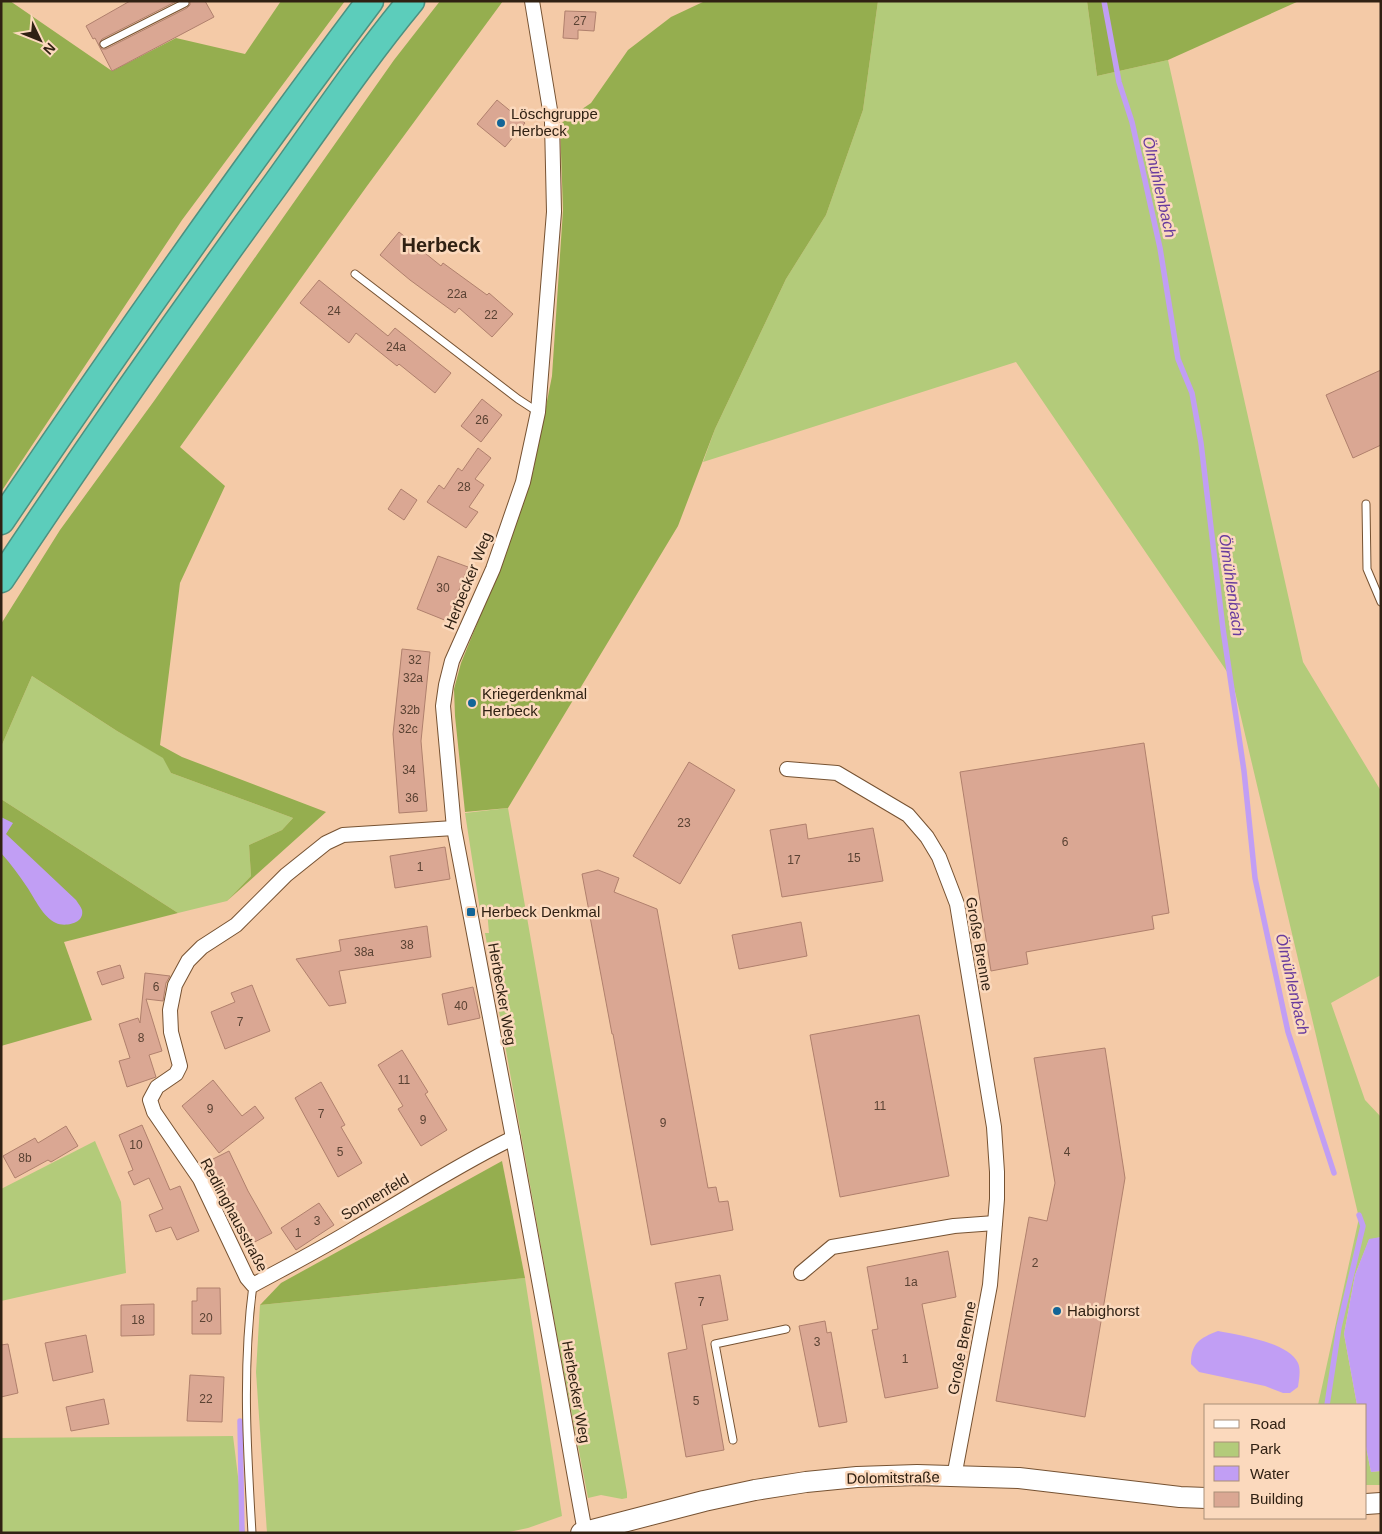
<svg xmlns="http://www.w3.org/2000/svg" width="1382" height="1534" font-family="Arial,sans-serif">
<style>
.green{fill:#b3cb7a}
.forest{fill:#95ae4f}
.water{fill:#c19ef4}
.lines{fill:none;stroke-linecap:round;stroke-linejoin:round}
.stream{stroke:#c19ef4;stroke-width:5.5}
.building{fill:#daa793;stroke:#b0806d}
.lane-casing{stroke:#765232;stroke-width:9}
.street-casing{stroke:#765232;stroke-width:16}
.secondary-casing{stroke:#765232;stroke-width:22}
.highway-casing{stroke:#4d9180;stroke-width:29}
.lane{stroke:#fff;stroke-width:7}
.street{stroke:#fff;stroke-width:14}
.secondary{stroke:#fff;stroke-width:20}
.highway{stroke:#5ccdbb;stroke-width:26}
.poi-dot{fill:#136597;stroke:#fbd9bd;stroke-width:2}
.labels{text-anchor:middle;stroke-width:5;stroke-linejoin:round;paint-order:stroke}
.number-label{font-size:12px;fill:#5a4233}
.poi-label{font-size:15px;fill:#302113;stroke:#fbd9bd;text-anchor:start}
.street-label{font-size:15px;fill:#302113;stroke:#fbd9bd}
.water-label{font-size:16px;font-style:italic;fill:#683b9d;stroke:#fbd9bd}
.district-label{font-size:20px;font-weight:bold;fill:#302113;stroke:#fbd9bd}
</style>
<rect width="100%" height="100%" fill="#f4caa7"/>
<g class="green">
<path d="M878,1H1087L1097,76L1168,60L1303,662L1381,791V975L1331,1003L1365,1100L1381,1117V1237L1369,1240L1355,1275L1344,1334L1357,1405H1318L1359,1218L1232,679L1016,362L703,462L715,429L786,279L826,215L863,110Z"/>
<path d="M32,676L117,731L164,758L171,773L293,818L282,830L249,845L251,876L227,901L178,913L1,799V747Z"/>
<path d="M508,808L627,1493V1498L622,1499L601,1495L588,1498L559,1347L485,933H489L487,910H480L465,813Z"/>
<path d="M95,1141L121,1202L126,1273L1,1301V1189Z"/>
<path d="M525,1278L562,1516L528,1528L504,1533H267L256,1372L260,1305Z"/>
<path d="M233,1436L245,1533H1V1438Z"/>
<path d="M1366,1447L1371,1472L1381,1471V1485H1366Z"/>
</g>
<g class="forest">
<path d="M1,1H10L112,71L176,38L245,54L281,1H345L182,220L1,492Z"/>
<path d="M440,1H503L367,186L180,447L225,486L180,583L160,745L182,757L326,812L227,901L251,876L249,845L282,830L293,818L171,773L163,758L117,731L32,676L1,747V624L60,530L154,401L394,60Z"/>
<path d="M705,1H878L863,110L826,215L786,279L715,429L678,526L508,808L465,812L455,716L454,689L461,663L501,565L533,472L552,376L563,210L560,124L591,103L628,50L671,17Z"/>
<path d="M1087,1H1299L1168,60L1097,76Z"/>
<path d="M1,799L178,913L64,942L92,1020L1,1046Z"/>
<path d="M502,1161L525,1278L260,1305L281,1283Z"/>
</g>
<g class="water">
<path d="M1,817L13,823L6,834L76,900C78,903 81,907 82,910C85,924 64,927 56,923C43,917 35,899 27,887C19,875 11,864 1,853Z"/>
<path d="M1381,1237V1471L1371,1472L1366,1447V1405H1357L1344,1334L1355,1275L1369,1239Z"/>
<path d="M1218,1331C1238,1335 1288,1342 1298,1363C1301,1370 1299,1379 1298,1387L1290,1393H1283L1265,1386L1199,1372L1191,1364C1191,1343 1200,1338 1218,1331Z"/>
</g>
<g class="lines">
<g class="stream">
<path d="M1104,1L1119,82L1132,122L1160,248L1178,359L1192,393L1201,443L1223,629L1244,771L1255,878L1288,1032L1334,1173"/>
<path d="M1327,1405L1339,1327L1363,1226L1359,1215"/>
<path d="M240,1421L242,1533"/>
</g>
</g>
<g class="building">
<path d="M130,1H177L102,39L99,44L102,49H106L187,8L190,5V1H205L214,17L112,71L95,38L93,39L86,26Z"/>
<path d="M565,11L596,12L594,31L578,30V39L563,38Z"/>
<path d="M497,100L525,123L505,147L477,124Z"/>
<path d="M399,232L441,266L443,263L487,295L489,293L513,314L492,337L459,308L455,313L410,280L380,255Z"/>
<path d="M319,280L388,336L395,328L451,373L435,393L399,364L397,366L356,333L349,343L300,303Z"/>
<path d="M1381,370V445L1353,458L1326,395Z"/>
<path d="M482,399L502,415L481,442L461,426Z"/>
<path d="M478,448L491,458L475,479L484,485L469,507L478,512L466,528L427,502L439,485L444,489L458,468L462,471Z"/>
<path d="M401,489L417,500L404,520L388,509Z"/>
<path d="M438,556L468,567L447,621L417,609Z"/>
<path d="M402,649L430,652L421,741L427,811L399,813L393,734Z"/>
<path d="M1144,743L1169,913L1152,916L1154,929L1026,952L1028,964L991,971L960,772Z"/>
<path d="M689,762L735,790L680,884L633,856Z"/>
<path d="M806,824L808,839L873,828L883,881L782,897L770,830Z"/>
<path d="M445,847L450,879L395,888L390,856Z"/>
<path d="M598,870L619,878L614,892L657,909L708,1188L716,1187L719,1202L728,1201L733,1230L651,1245L613,1034H612L582,874Z"/>
<path d="M801,922L807,956L739,969L732,935Z"/>
<path d="M427,926L431,957L339,971L346,1003L329,1006L296,959L341,951L339,940Z"/>
<path d="M120,965L124,978L102,985L97,972Z"/>
<path d="M145,973L170,976L166,983L163,1001L146,999L162,1051L149,1055L156,1077L127,1087L119,1061L130,1058L119,1024L138,1018L140,1023Z"/>
<path d="M252,985L270,1031L225,1049L211,1012L235,1002L231,993Z"/>
<path d="M473,987L480,1018L448,1025L442,994Z"/>
<path d="M919,1015L949,1176L840,1197L810,1035Z"/>
<path d="M1105,1048L1125,1178L1085,1417L996,1401L1029,1217L1047,1221L1055,1183L1034,1058Z"/>
<path d="M402,1050L428,1092L425,1094L447,1130L421,1146L398,1109L403,1106L378,1065Z"/>
<path d="M213,1080L242,1116L255,1106L264,1118L219,1153L182,1106Z"/>
<path d="M321,1082L345,1125L341,1127L362,1163L338,1177L295,1098Z"/>
<path d="M142,1125L170,1190L180,1186L199,1231L177,1240L171,1227L156,1232L149,1215L163,1209L149,1178L134,1185L128,1172L133,1170L119,1135Z"/>
<path d="M66,1126L78,1146L51,1162L48,1160L15,1178L3,1156L35,1138L38,1143Z"/>
<path d="M229,1151L248,1191L272,1233L247,1246L205,1163Z"/>
<path d="M319,1203L334,1225L296,1250L281,1228Z"/>
<path d="M948,1251L956,1297L922,1304L938,1388L885,1398L872,1330L878,1329L867,1267Z"/>
<path d="M720,1275L728,1320L702,1325L724,1450L686,1457L668,1353L687,1349L675,1283Z"/>
<path d="M197,1288H220L221,1334H192V1301H197Z"/>
<path d="M154,1304V1335L121,1336V1305Z"/>
<path d="M825,1321L827,1333L831,1332L847,1422L819,1427L799,1326Z"/>
<path d="M86,1335L93,1372L53,1381L45,1343Z"/>
<path d="M8,1344L18,1393L1,1397V1345Z"/>
<path d="M190,1375L224,1377L222,1422L187,1421Z"/>
<path d="M104,1399L109,1424L71,1431L66,1407Z"/>
</g>
<g class="lines">
<defs>
<g id="lane">
<path d="M104,44L185,3L184,1"/>
<path d="M355,274L518,399L538,412"/>
<path d="M1366,504L1367,569L1381,602"/>
<path d="M733,1440L715,1344L786,1329"/>
<path d="M252,1533C247,1450 242,1367 253,1285"/>
</g>
<g id="street">
<path d="M532,1L552,122L554,212L538,412L523,482L493,569L452,661L446,685L443,706L454,828L513,1138L585,1532"/>
<path d="M787,769L837,773L908,815L927,837L939,857L957,904L994,1127L997,1172V1199L990,1285L954,1477"/>
<path d="M454,828L343,835L326,843L286,875L236,925L202,947L188,961L175,985L170,1010L171,1032L180,1066L176,1074L157,1087L150,1100L154,1112L200,1179L247,1278L253,1285C288,1266 323,1248 357,1227C409,1197 459,1164 513,1138"/>
<path d="M801,1273L832,1247L954,1226L995,1223"/>
</g>
<g id="secondary">
<path d="M1366,1504L1381,1503"/>
<path d="M581,1533L704,1501L755,1490L806,1482L857,1477L917,1475L1019,1478L1180,1497L1206,1498"/>
</g>
<g id="highway">
<path d="M1,521C120,345 242,171 370,1"/>
<path d="M1,579C90,445 181,314 276,184C320,123 363,59 411,1"/>
</g>
</defs>
<use href="#lane" class="lane-casing"/>
<use href="#street" class="street-casing"/>
<use href="#secondary" class="secondary-casing"/>
<use href="#highway" class="highway-casing"/>
<use href="#lane" class="lane"/>
<use href="#street" class="street"/>
<use href="#secondary" class="secondary"/>
<use href="#highway" class="highway"/>
</g>
<g class="poi-dot">
<circle cx="501" cy="123" r="5"/>
<circle cx="472" cy="703" r="5"/>
<rect x="466" y="907" width="10" height="10" rx="2.5"/>
<circle cx="1057" cy="1311" r="5"/>
</g>
<g class="labels">
<g class="number-label">
<text x="580" y="25">27</text>
<text x="457" y="298">22a</text>
<text x="334" y="315">24</text>
<text x="491" y="319">22</text>
<text x="396" y="351">24a</text>
<text x="482" y="424">26</text>
<text x="464" y="491">28</text>
<text x="443" y="592">30</text>
<text x="415" y="664">32</text>
<text x="413" y="682">32a</text>
<text x="410" y="714">32b</text>
<text x="408" y="733">32c</text>
<text x="409" y="774">34</text>
<text x="412" y="802">36</text>
<text x="684" y="827">23</text>
<text x="1065" y="846">6</text>
<text x="854" y="862">15</text>
<text x="794" y="864">17</text>
<text x="420" y="871">1</text>
<text x="407" y="949">38</text>
<text x="364" y="956">38a</text>
<text x="156" y="991">6</text>
<text x="461" y="1010">40</text>
<text x="240" y="1026">7</text>
<text x="141" y="1042">8</text>
<text x="404" y="1084">11</text>
<text x="880" y="1110">11</text>
<text x="210" y="1113">9</text>
<text x="321" y="1118">7</text>
<text x="423" y="1124">9</text>
<text x="663" y="1127">9</text>
<text x="136" y="1149">10</text>
<text x="340" y="1156">5</text>
<text x="1067" y="1156">4</text>
<text x="25" y="1162">8b</text>
<text x="317" y="1225">3</text>
<text x="298" y="1237">1</text>
<text x="1035" y="1267">2</text>
<text x="911" y="1286">1a</text>
<text x="701" y="1306">7</text>
<text x="206" y="1322">20</text>
<text x="138" y="1324">18</text>
<text x="817" y="1346">3</text>
<text x="905" y="1363">1</text>
<text x="206" y="1403">22</text>
<text x="696" y="1405">5</text>
</g>
<g class="poi-label">
<text x="511" y="119">Löschgruppe<tspan x="511" dy="17">Herbeck</tspan></text>
<text x="482" y="699">Kriegerdenkmal<tspan x="482" dy="17">Herbeck</tspan></text>
<text x="481" y="917">Herbeck Denkmal</text>
<text x="1067" y="1316">Habighorst</text>
</g>
<g class="street-label">
<text transform="translate(468 581) rotate(-68)" y="5">Herbecker Weg</text>
<text transform="translate(979 944) rotate(80)" y="5">Große Brenne</text>
<text transform="translate(502 994) rotate(80)" y="5">Herbecker Weg</text>
<text transform="translate(375 1197) rotate(-31)" y="5">Sonnenfeld</text>
<text transform="translate(234 1215) rotate(62)" y="5">Redlinghausstraße</text>
<text transform="translate(962 1348) rotate(-79)" y="5">Große Brenne</text>
<text transform="translate(576 1392) rotate(80)" y="5">Herbecker Weg</text>
<text transform="translate(893 1478) rotate(-1)" y="5">Dolomitstraße</text>
</g>
<g class="water-label">
<text transform="translate(1160 187) rotate(77)" y="6">Ölmühlenbach</text>
<text transform="translate(1232 585) rotate(82)" y="6">Ölmühlenbach</text>
<text transform="translate(1293 984) rotate(77)" y="6">Ölmühlenbach</text>
</g>
<g class="district-label">
<text x="441" y="252">Herbeck</text>
</g>
</g>
<rect width="1382" height="1534" fill="none" stroke="#302113" stroke-width="5"/>
<rect x="1204" y="1404" width="162" height="115" fill="#fbd9bd" stroke="#aa8f79"/>
<rect x="1214" y="1420" width="25" height="8" fill="#ffffff" stroke="#aa8f79"/>
<text x="1250" y="1429" font-size="15" fill="#302113">Road</text>
<rect x="1214" y="1442" width="25" height="15" fill="#b3cb7a" stroke="#aa8f79"/>
<text x="1250" y="1454" font-size="15" fill="#302113">Park</text>
<rect x="1214" y="1466" width="25" height="15" fill="#c19ef4" stroke="#aa8f79"/>
<text x="1250" y="1479" font-size="15" fill="#302113">Water</text>
<rect x="1214" y="1492" width="25" height="15" fill="#daa793" stroke="#aa8f79"/>
<text x="1250" y="1504" font-size="15" fill="#302113">Building</text>
<g transform="translate(40 40) rotate(133)" stroke="#fbd9bd" stroke-width="4" paint-order="stroke">
<path d="M0-4L9 19L0 12L-9 19Z" fill="#302113"/>
<text y="-8" font-size="14" font-weight="bold" text-anchor="middle" fill="#302113">N</text>
</g>
</svg>
